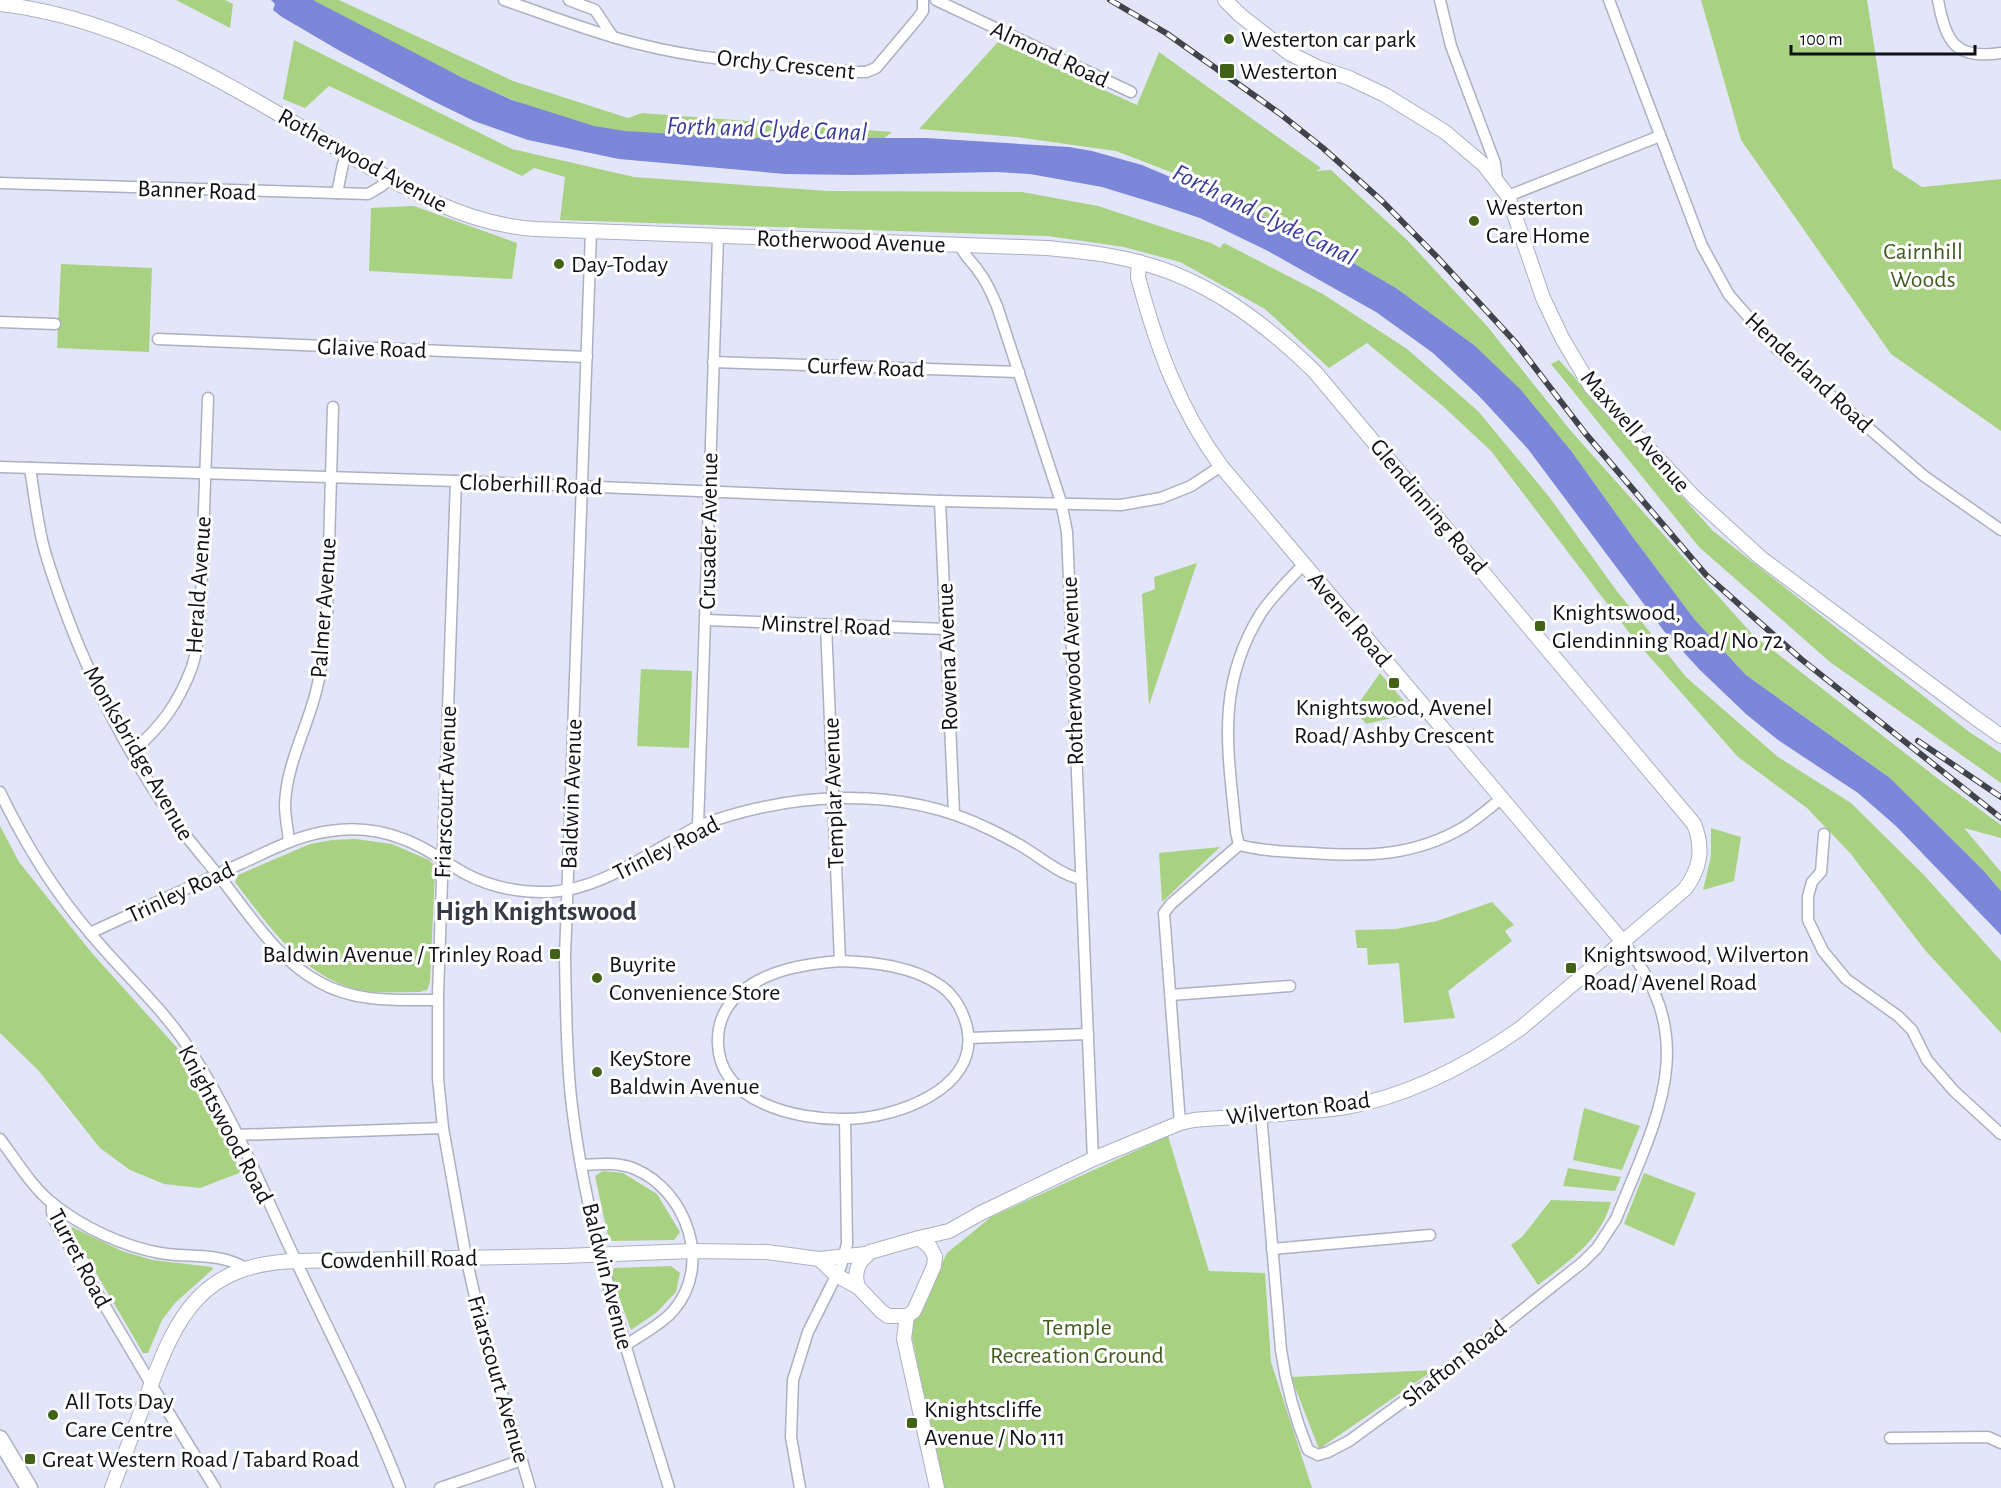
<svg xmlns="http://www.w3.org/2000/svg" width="2001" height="1488" font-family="'Alegreya Sans',sans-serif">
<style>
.green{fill:#a9d182}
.water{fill:#7c87d9}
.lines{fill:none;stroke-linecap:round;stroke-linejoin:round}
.minor-casing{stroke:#acb0c1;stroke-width:13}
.tertiary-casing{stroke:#acb0c1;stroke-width:16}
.primary-casing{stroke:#acb0c1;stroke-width:19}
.minor{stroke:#fff;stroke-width:10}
.tertiary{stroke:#fff;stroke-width:14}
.primary{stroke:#fff;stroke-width:16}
.rail-casing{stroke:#41434b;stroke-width:6}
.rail{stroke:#fff;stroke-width:4;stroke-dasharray:11;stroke-linecap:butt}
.poi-dot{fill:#416217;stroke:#fff;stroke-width:2}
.labels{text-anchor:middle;stroke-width:6;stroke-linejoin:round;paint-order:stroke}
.poi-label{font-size:24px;fill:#101117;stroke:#fff;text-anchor:start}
.street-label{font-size:24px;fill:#101117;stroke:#fff}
.park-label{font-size:24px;fill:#415c21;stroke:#fff}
.water-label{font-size:26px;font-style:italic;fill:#393b9a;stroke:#fff}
.quarter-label{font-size:27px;font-weight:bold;fill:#363946;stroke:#fff}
</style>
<rect width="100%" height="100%" fill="#e2e6f8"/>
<g class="green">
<path d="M176,0H225L233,4L230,28Z"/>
<path d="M313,0H339L513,81L628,118L642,113L892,132L883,139C817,139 750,139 684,135C654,133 623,133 594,126C493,101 404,48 313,0Z"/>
<path d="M1701,0H1867L1893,168L1922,187L2001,179V431L1891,354L1741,140Z"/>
<path d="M294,40L512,149L634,177L828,191L1022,192L1098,206L1211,243L1220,248L1224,243L1323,294L1407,349L1478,411L1550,498L1616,590L1686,677L1778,757L1851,803L1924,875L2001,961V1033L1925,950L1850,853L1807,808L1738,757L1634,639L1491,451L1444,407L1367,343L1329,368L1265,309L1180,262L1124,247L1048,236L560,220L565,177L534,168L522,176L329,86L305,108L283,99Z"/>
<path d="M998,42L1137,105L1159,52L1321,168L1316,171L1331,170L1407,240L1487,326L1571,431L1752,634L1941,781L2001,825V838L1964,828L2001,872V891L1983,870L1890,778L1746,675L1695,620L1632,536L1572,452L1474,345L1396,288L1300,232L1235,203L1236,197L1116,151L1016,137L919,129Z"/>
<path d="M414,206L517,243L512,279L369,271L371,208Z"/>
<path d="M61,264L152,268L149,352L57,348Z"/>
<path d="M1559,360L1713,531L1968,731L2001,753V783L1830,662L1699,547L1551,364Z"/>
<path d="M1197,563L1149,705L1142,594L1155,589L1154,577Z"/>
<path d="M641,669L692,671L689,748L637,746Z"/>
<path d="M1380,673L1409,707L1396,717L1366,724L1357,713L1361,700Z"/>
<path d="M0,826L19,862L91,952L188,1060L242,1172L200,1188L164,1184L130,1170L100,1148L39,1071L0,1033Z"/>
<path d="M1711,828L1741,837L1734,881L1703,890L1711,856Z"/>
<path d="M355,839L392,844L429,860L433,864L435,872L430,982L427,990L420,992C405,992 389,993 373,992C309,986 271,929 235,882L238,875L310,844L332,840Z"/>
<path d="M1220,847L1162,902L1159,853Z"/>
<path d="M1492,902L1514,925L1505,931L1512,941L1448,991L1455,1018L1404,1023L1399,963L1368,965L1367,948H1357L1355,930L1396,929L1437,921Z"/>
<path d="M1584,1108L1640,1126L1622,1170L1573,1160Z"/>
<path d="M1168,1136L1209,1271L1265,1273L1271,1362L1312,1488H943L910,1327L947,1253L991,1217Z"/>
<path d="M1568,1168L1621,1177L1615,1191L1563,1186Z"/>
<path d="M603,1171L623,1173L657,1194L680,1232L674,1240L609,1241L595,1176Z"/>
<path d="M1644,1173L1696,1193L1674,1246L1624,1224Z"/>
<path d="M1551,1200L1611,1202C1601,1240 1568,1262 1538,1285L1511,1245L1522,1237Z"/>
<path d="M72,1227L122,1251L153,1260L212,1267L213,1269L175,1303L162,1320L148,1353H143L71,1230Z"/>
<path d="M671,1266L680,1273L676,1292L656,1313L631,1330L611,1275L614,1268Z"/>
<path d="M1434,1370L1319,1449L1291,1377Z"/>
</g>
<path class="water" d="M271,0H313L463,78L512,100L594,126L625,131L743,138H926L1069,147L1092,151L1142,165L1300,232L1396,288L1474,345L1520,389L1572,452L1632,536L1695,620L1746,675L1890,778L1983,870L2001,891V935L1896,826L1858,793L1778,740L1746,714L1700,670L1664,631L1528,449L1479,396L1433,353L1376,312L1268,251L1200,218L1164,206L1102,187L1030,174L996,172L855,175L785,174L619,159L528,140L474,121L429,99L340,51L282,17L273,10L275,4Z"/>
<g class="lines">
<defs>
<g id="minor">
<path d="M504,0C548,15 593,33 639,44C708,62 786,65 858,72H866L876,68L918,18L923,11V0"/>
<path d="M569,0L595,10L613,37"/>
<path d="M936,0L1131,92"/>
<path d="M1440,0L1451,46L1495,163L1497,180"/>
<path d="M1609,0L1702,246L1729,295L1776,348L1924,476L2001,530"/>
<path d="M1938,0C1946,42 1955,60 2001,53"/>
<path d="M0,183L368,194L380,187L390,179"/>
<path d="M337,193L343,164"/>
<path d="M1508,196L1660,136"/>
<path d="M591,231L565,957C566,1004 566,1051 571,1098C586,1232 630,1360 669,1488"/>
<path d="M960,244C963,256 973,262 979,272C987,282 992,294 997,306L1061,502L1067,532L1093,1159"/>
<path d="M0,322L55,324"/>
<path d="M158,339L587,357"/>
<path d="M713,362L1019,372"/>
<path d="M0,467L456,481L940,501L1121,505L1161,498L1191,486L1221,466"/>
<path d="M30,468C33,488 36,510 40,530C44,554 53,577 61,600C88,675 124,747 169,813C187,839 207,861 226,885C253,920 279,960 319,982C356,1003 397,1000 438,1000"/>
<path d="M456,481L438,994V1078L443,1128L466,1257L480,1319L530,1488"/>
<path d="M940,501L954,813"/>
<path d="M1304,564C1289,580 1273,595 1261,613C1215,687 1228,750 1236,832L1239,845C1263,851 1287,852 1312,853C1367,857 1415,856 1464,827C1477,819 1489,808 1501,799"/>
<path d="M706,620L945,629"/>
<path d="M826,625L840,961"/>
<path d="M132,752C161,727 178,704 192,667C201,640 201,596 202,567C204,511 206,454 208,398"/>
<path d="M0,792C24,842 54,891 90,933C123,973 162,1007 190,1050C233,1116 263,1191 296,1261C331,1336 370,1410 400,1488"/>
<path d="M698,826L718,236"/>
<path d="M1824,834L1821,872L1812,882L1808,896V920L1823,951L1846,979L1898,1016L1912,1030L1927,1060L1954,1091L2001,1134"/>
<path d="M289,842C288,830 285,817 285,805C286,768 304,734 314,699C322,672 324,644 327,617L333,407"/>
<path d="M90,933C140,910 190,887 240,864C269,851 298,835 330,831C355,827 380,830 403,839C426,847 443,861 464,873C490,887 521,893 551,892C597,889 634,862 673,841C682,835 691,829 701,825C791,792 899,785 987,828C998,833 1009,839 1020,845C1040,857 1058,873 1080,879"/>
<path d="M840,961C873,962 913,966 941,986C954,995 963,1011 967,1027C981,1090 893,1119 845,1119C798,1120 720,1103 718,1044C717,1023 726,1005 741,992C769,969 806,964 840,961Z"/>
<path d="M1171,995L1290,986"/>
<path d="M969,1038L1088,1034"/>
<path d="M1261,1114L1281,1350C1286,1385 1295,1418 1308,1450L1318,1455L1328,1452L1349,1441L1456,1363L1583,1262L1597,1248L1616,1219C1657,1117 1703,1040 1623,942"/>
<path d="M1180,1123L1164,913L1171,904L1239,845"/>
<path d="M237,1135L443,1128"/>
<path d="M0,1139C16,1160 31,1186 52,1203C82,1227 122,1246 160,1253C188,1258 220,1252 245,1268"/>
<path d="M581,1165C599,1164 618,1162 635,1169C687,1191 713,1266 673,1311C660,1326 641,1334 625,1346"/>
<path d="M52,1203V1212L54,1220L151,1384L215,1488"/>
<path d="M1272,1249L1430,1235"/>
<path d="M1890,1438L1988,1437L2001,1443"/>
<path d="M440,1488L522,1460"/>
<path d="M800,1488L791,1437L793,1380L808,1332L841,1266L847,1244L845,1119"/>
</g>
<g id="tertiary">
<path d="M1225,0L1240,15L1289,53L1319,68L1349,78L1385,95L1445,132L1484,165L1508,196L1543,298L1562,338L1591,387L1694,497L1761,558L1970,714L2001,736"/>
<path d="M0,4C122,18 224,82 328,143C393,181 458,224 535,229L1047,248C1078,251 1109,254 1138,262C1207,279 1265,323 1315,372L1694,824C1704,849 1700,869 1685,889L1521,1028C1468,1065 1410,1096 1346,1107C1296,1114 1244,1116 1194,1120L1180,1123L1093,1159L981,1213L949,1231L919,1238"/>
<path d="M1139,262L1138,277C1156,345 1179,409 1221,466L1623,942"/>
<path d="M919,1238L930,1247L935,1257L934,1266L914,1311L907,1316H888L881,1311L858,1287L856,1278L857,1270L860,1262L870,1252Z"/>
<path d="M819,1259L836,1275L858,1287"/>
<path d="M907,1316L904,1339L937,1488"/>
<path d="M112,1488C124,1457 136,1425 148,1393C177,1314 202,1264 296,1261L563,1256L692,1251L767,1252L819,1259L866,1254"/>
</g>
<path id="primary" d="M0,1439L29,1488"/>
</defs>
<use href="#minor" class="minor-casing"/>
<use href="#tertiary" class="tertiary-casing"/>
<use href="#primary" class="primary-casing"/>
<use href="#minor" class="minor"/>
<use href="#tertiary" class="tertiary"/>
<use href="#primary" class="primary"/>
<defs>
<g id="rail">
<path d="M1110,0L1166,33L1279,113L1323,148L1382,201L1437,257L1516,343L1585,433L1706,575L1801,659L2001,818"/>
<path d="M1918,741L2001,797"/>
</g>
</defs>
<use href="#rail" class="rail-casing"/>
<use href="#rail" class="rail"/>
</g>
<g class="poi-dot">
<circle cx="1229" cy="39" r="6"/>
<rect x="1219" y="63" width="16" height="16" rx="3"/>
<circle cx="1474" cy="221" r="6"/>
<circle cx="559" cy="264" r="6"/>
<rect x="1534" y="620" width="12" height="12" rx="3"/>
<rect x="1388" y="677" width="12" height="12" rx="3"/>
<rect x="549" y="948" width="12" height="12" rx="3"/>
<rect x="1565" y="962" width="12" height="12" rx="3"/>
<circle cx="597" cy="978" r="6"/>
<circle cx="597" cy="1072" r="6"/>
<circle cx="53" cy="1415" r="6"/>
<rect x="906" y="1417" width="12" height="12" rx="3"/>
<rect x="24" y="1453" width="12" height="12" rx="3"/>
</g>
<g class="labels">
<g class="poi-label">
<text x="1241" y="47">Westerton car park</text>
<text x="1240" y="79">Westerton</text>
<text x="1486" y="215">Westerton<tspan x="1486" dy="28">Care Home</tspan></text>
<text x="571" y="272">Day-Today</text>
<text x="1552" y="620">Knightswood,<tspan x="1552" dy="28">Glendinning Road/ No 72</tspan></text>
<text x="1394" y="715" text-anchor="middle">Knightswood, Avenel<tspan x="1394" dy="28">Road/ Ashby Crescent</tspan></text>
<text x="543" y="962" text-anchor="end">Baldwin Avenue / Trinley Road</text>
<text x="1583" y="962">Knightswood, Wilverton<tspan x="1583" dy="28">Road/ Avenel Road</tspan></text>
<text x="609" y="972">Buyrite<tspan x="609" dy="28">Convenience Store</tspan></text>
<text x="609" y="1066">KeyStore<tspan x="609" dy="28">Baldwin Avenue</tspan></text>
<text x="65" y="1409">All Tots Day<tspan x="65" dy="28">Care Centre</tspan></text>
<text x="924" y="1417">Knightscliffe<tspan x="924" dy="28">Avenue / No 111</tspan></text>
<text x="42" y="1467">Great Western Road / Tabard Road</text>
</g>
<g class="street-label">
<text transform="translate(1050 54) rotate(25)" y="8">Almond Road</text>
<text transform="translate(786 64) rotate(6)" y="8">Orchy Crescent</text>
<text transform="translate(363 160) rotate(29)" y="8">Rotherwood Avenue</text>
<text transform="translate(197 190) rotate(2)" y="8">Banner Road</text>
<text transform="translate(851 241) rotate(2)" y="8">Rotherwood Avenue</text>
<text transform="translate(372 348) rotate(2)" y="8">Glaive Road</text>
<text transform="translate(866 367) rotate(2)" y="8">Curfew Road</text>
<text transform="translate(1809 372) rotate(43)" y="8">Henderland Road</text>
<text transform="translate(1636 431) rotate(49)" y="8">Maxwell Avenue</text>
<text transform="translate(531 484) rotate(2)" y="8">Cloberhill Road</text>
<text transform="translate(1429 506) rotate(50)" y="8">Glendinning Road</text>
<text transform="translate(708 531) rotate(-89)" y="8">Crusader Avenue</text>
<text transform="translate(198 585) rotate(-86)" y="8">Herald Avenue</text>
<text transform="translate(323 608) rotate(-86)" y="8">Palmer Avenue</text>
<text transform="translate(1350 619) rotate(50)" y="8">Avenel Road</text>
<text transform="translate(826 625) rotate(2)" y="8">Minstrel Road</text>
<text transform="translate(947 657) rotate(-92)" y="8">Rowena Avenue</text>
<text transform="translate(1072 671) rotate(-92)" y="8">Rotherwood Avenue</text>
<text transform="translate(139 753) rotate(60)" y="8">Monksbridge Avenue</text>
<text transform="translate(445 792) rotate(-88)" y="8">Friarscourt Avenue</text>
<text transform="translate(833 793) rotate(-92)" y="8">Templar Avenue</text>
<text transform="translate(571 794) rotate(-88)" y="8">Baldwin Avenue</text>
<text transform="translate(666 848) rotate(-27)" y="8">Trinley Road</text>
<text transform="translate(180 892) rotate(-25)" y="8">Trinley Road</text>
<text transform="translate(1298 1108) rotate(-7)" y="8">Wilverton Road</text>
<text transform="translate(226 1124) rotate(62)" y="8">Knightswood Road</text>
<text transform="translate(80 1258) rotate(62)" y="8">Turret Road</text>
<text transform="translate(399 1259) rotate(-1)" y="8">Cowdenhill Road</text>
<text transform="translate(608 1276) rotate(76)" y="8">Baldwin Avenue</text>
<text transform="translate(1454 1363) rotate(-38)" y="8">Shafton Road</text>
<text transform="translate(499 1379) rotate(74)" y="8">Friarscourt Avenue</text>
</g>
<g class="park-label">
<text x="1923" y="259">Cairnhill<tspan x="1923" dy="28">Woods</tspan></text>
<text x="1077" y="1335">Temple<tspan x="1077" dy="28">Recreation Ground</tspan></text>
</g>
<g class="water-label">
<text transform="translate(767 128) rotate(2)" y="9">Forth and Clyde Canal</text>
<text transform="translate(1265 214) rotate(26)" y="9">Forth and Clyde Canal</text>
</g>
<g class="quarter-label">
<text x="536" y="920">High Knightswood</text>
</g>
</g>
<path d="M1791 45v9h184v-9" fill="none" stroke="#101117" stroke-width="3"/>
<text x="1800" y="45" font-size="18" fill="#101117" stroke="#ffffff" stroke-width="4.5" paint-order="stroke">100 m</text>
</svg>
